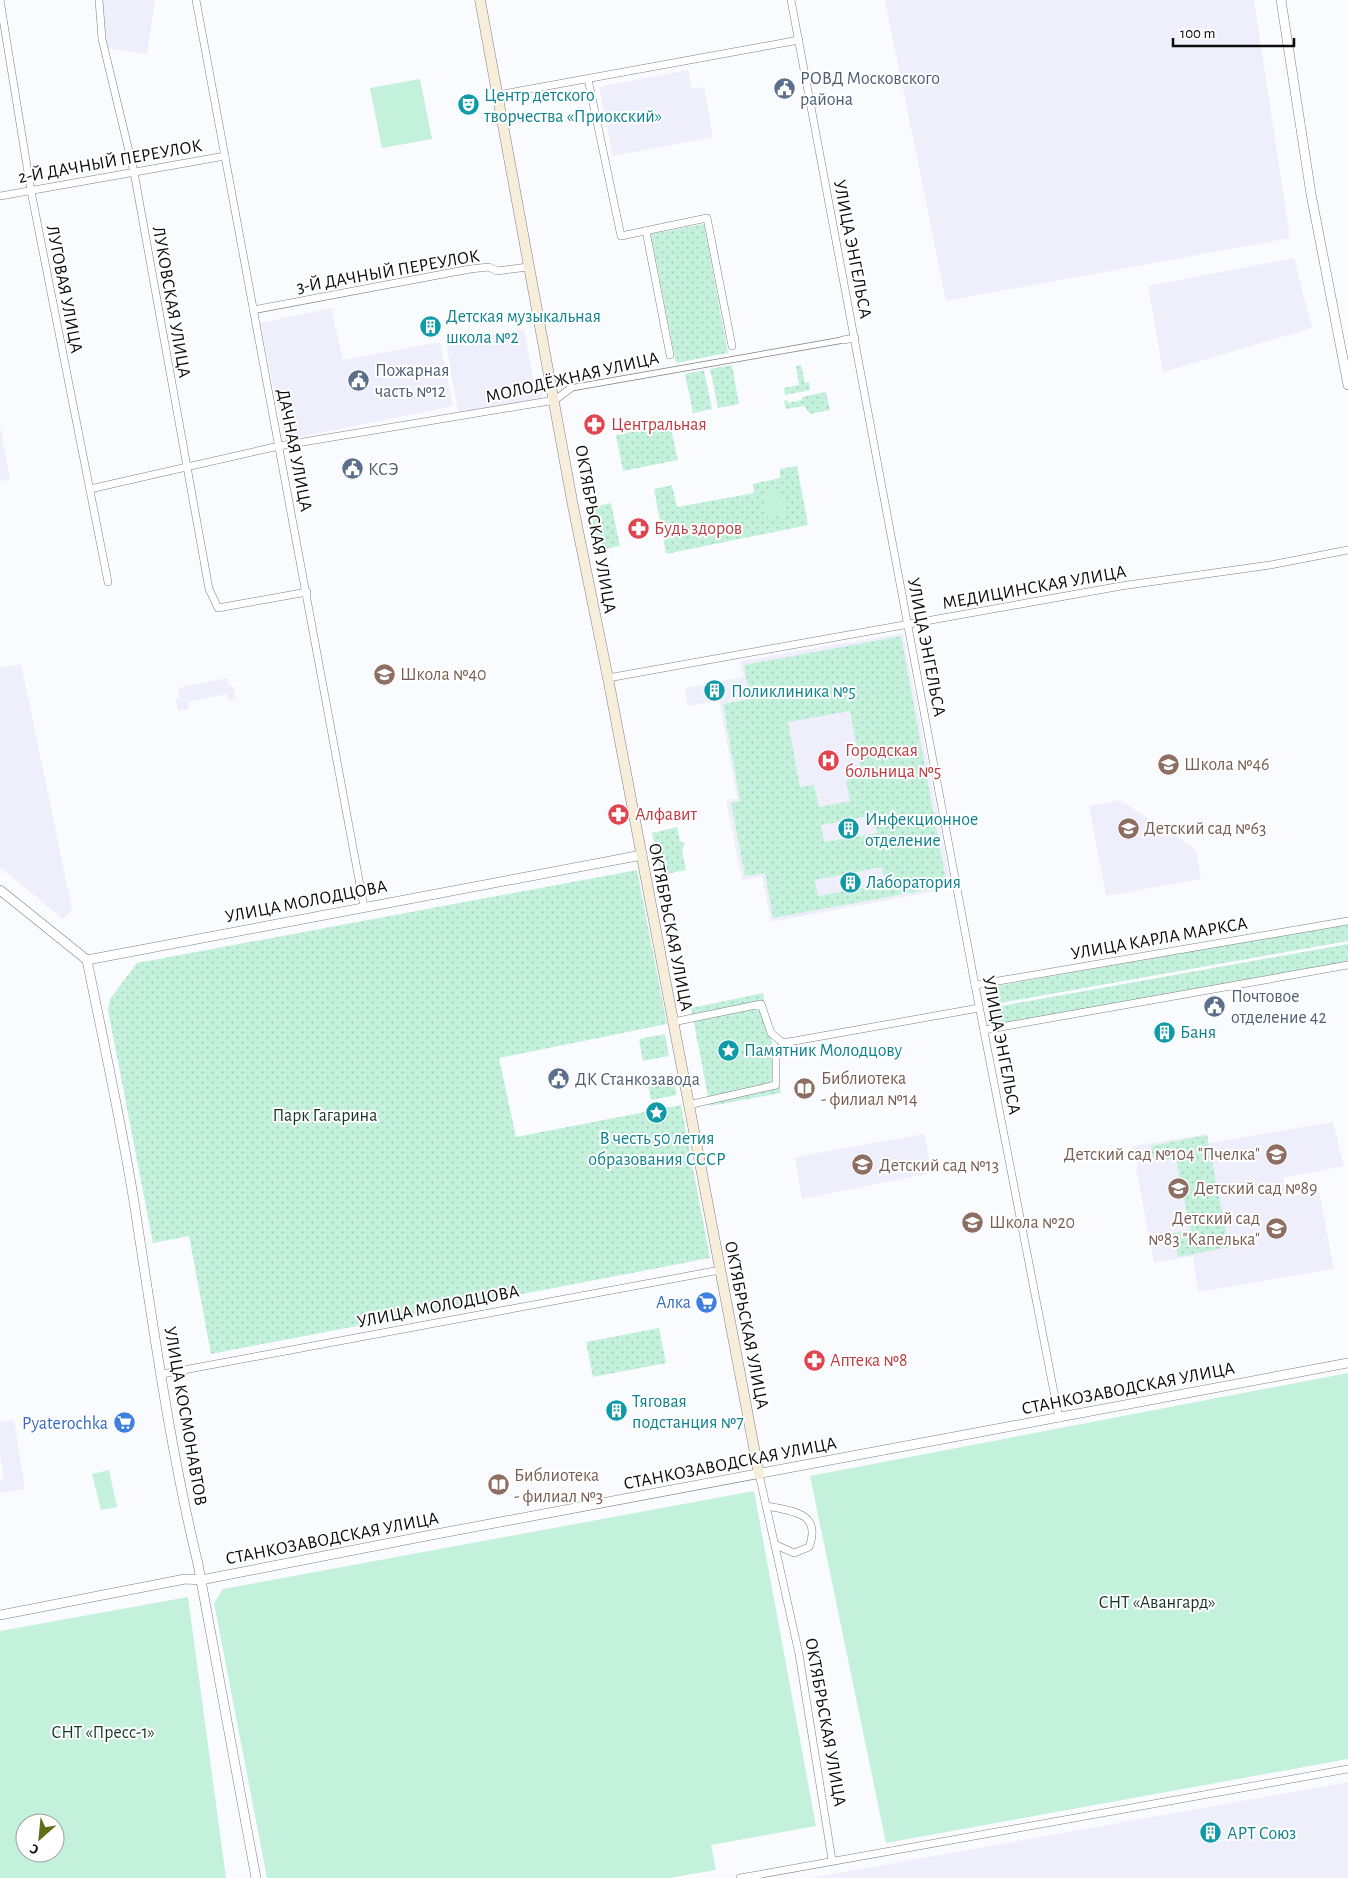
<svg xmlns="http://www.w3.org/2000/svg" width="1348" height="1878" font-family="'Alegreya Sans',sans-serif">
<style>
.built{fill:#eeeffb}
.grass{fill:url(#grass-dots);fill-rule:evenodd}
.garden{fill:#c4f1db;fill-rule:evenodd}
.lines{fill:none;stroke-linecap:round;stroke-linejoin:round}
.pedestrian-casing{stroke:#7f7f84;stroke-width:7}
.minor-casing{stroke:#7f7f84;stroke-width:8}
.tertiary-casing{stroke:#7f7f84;stroke-width:10}
.secondary-casing{stroke:#7f7f84;stroke-width:11}
.pedestrian{stroke:#fff;stroke-width:5.5}
.minor{stroke:#fff;stroke-width:7}
.tertiary{stroke:#fff;stroke-width:9}
.secondary{stroke:#f6eeda;stroke-width:10}
.labels{text-anchor:middle;stroke-width:4;stroke-linejoin:round;paint-order:stroke}
.service-label{font-size:18px;fill:#4e5e75;stroke:#fff;text-anchor:start}
.culture-label{font-size:18px;fill:#0d838f;stroke:#fff;text-anchor:start}
.street-label{font-size:18px;fill:#0c0c0d;stroke:#fff}
.health-label{font-size:18px;fill:#be3a42;stroke:#fff;text-anchor:start}
.education-label{font-size:18px;fill:#785e54;stroke:#fff;text-anchor:start}
.park-label{font-size:18px;fill:#153527;stroke:#fff}
.shop-label{font-size:18px;fill:#366cbe;stroke:#fff;text-anchor:end}
</style>
<defs>
<pattern id="grass-dots" width="8" height="8" patternUnits="userSpaceOnUse" patternTransform="scale(1.25)"><rect width="8" height="8" fill="#c4f1db"/><path d="M2 2h.1M6 6h.1" fill="none" stroke="#a7cdbb" stroke-width="1.8" stroke-linecap="round"/></pattern>
</defs>
<rect width="100%" height="100%" fill="#fafbff"/>
<g class="built">
<path d="M102,0H155L147,54L106,48Z"/>
<path d="M885,0H1254L1290,238L946,301Z"/>
<path d="M688,70L692,89L704,87L713,137L613,156L599,87Z"/>
<path d="M1294,258L1312,328L1163,372L1148,286Z"/>
<path d="M331,308L343,360L440,342L453,406L285,440L260,323Z"/>
<path d="M524,329L534,384L540,383L543,399L458,413L446,342Z"/>
<path d="M0,426L10,480L0,481Z"/>
<path d="M903,633L952,888L771,922L762,877L742,880L726,800L737,798L719,700L688,706L685,688L743,677L740,661Z"/>
<path d="M21,664L72,909L63,919L0,867V668Z"/>
<path d="M227,678L229,686H233L236,699L229,700L227,694L188,702L189,709L178,711L176,699L180,698L178,688Z"/>
<path d="M1120,800L1196,850L1201,879L1106,896L1089,806Z"/>
<path d="M1333,1122L1344,1166L1283,1178L1287,1197L1319,1191L1334,1269L1198,1292L1193,1256L1154,1263L1136,1168L1138,1167L1137,1162H1135L1132,1146L1207,1134L1208,1143Z"/>
<path d="M924,1134L932,1173L802,1199L795,1157Z"/>
<path d="M14,1420L25,1489L0,1493V1480L4,1479L0,1453V1422Z"/>
<path d="M1348,1782V1878H810Z"/>
</g>
<g class="grass">
<path d="M704,224L728,353L676,363L651,234Z"/>
<path d="M732,365L739,404L718,408L710,369Z"/>
<path d="M801,365L805,383L809,382L810,390L785,395L784,388L799,385L796,366Z"/>
<path d="M704,370L712,409L693,413L685,374Z"/>
<path d="M826,392L830,410L810,414L804,406L786,409L784,401L787,400L788,403L802,400V397Z"/>
<path d="M670,424L678,460L623,471L616,435Z"/>
<path d="M797,466L808,525L666,554L654,489L672,485L677,507L754,493L753,484L780,478V469Z"/>
<path d="M611,503L620,546L599,550L590,508Z"/>
<path d="M901,636L947,886L773,918L765,873L745,876L731,803L740,801L723,704L750,699L744,665ZM850,711L862,777L846,780L850,801L819,807L814,785L800,787L788,722ZM874,815L877,833L824,842L821,825ZM882,867L885,884L818,896L815,880Z"/>
<path d="M677,827L680,841L685,844L682,850L686,870L661,875L652,833Z"/>
<path d="M637,870L667,1024L499,1058L516,1137L681,1105L710,1258L211,1354L189,1236L153,1243L108,1010L110,999L137,963Z"/>
<path d="M1348,923V941L989,1005L986,988Z"/>
<path d="M1348,944V963L992,1026L989,1008Z"/>
<path d="M763,993L781,1093L710,1106L691,1008Z"/>
<path d="M665,1034L669,1056L643,1061L639,1039Z"/>
<path d="M672,1073L677,1095L651,1100L647,1078Z"/>
<path d="M1207,1135L1229,1247L1178,1257L1173,1233L1190,1230L1176,1158L1154,1162L1151,1146Z"/>
<path d="M659,1328L666,1363L593,1377L586,1342Z"/>
</g>
<g class="garden">
<path d="M420,79L432,139L382,148L370,88Z"/>
<path d="M780,489L786,514L768,518L763,493Z"/>
<path d="M1348,1373V1759L886,1843L810,1476Z"/>
<path d="M109,1470L117,1507L101,1510L92,1474Z"/>
<path d="M754,1491L816,1826L711,1845L716,1870L669,1878H267L214,1603L223,1589Z"/>
<path d="M188,1597L226,1878H0V1631ZM25,1823H55V1853H25Z"/>
</g>
<g class="lines">
<defs>
<path id="pedestrian" d="M571,388L843,340"/>
<g id="minor">
<path d="M0,0L31,191L108,582"/>
<path d="M99,0L102,39L134,172L209,589L218,608L307,592"/>
<path d="M196,0L364,907"/>
<path d="M791,0L975,985L1059,1418"/>
<path d="M588,79L621,236L707,218L732,346"/>
<path d="M498,95L799,40"/>
<path d="M0,196L225,156"/>
<path d="M646,231L670,355"/>
<path d="M253,310L470,269L489,267L497,271L528,267"/>
<path d="M843,340L855,338"/>
<path d="M90,489L279,446L555,400L571,388"/>
<path d="M608,678L1121,586L1270,565L1348,550"/>
<path d="M975,985L1348,921"/>
<path d="M673,1022L761,1004L771,1033L783,1043L776,1058V1085L688,1105"/>
<path d="M984,1030L1348,965"/>
<path d="M783,1043L979,1008"/>
<path d="M162,1374L720,1270"/>
<path d="M759,1474L799,1654L832,1860"/>
<path d="M767,1506C793,1511 822,1513 809,1547L794,1553L776,1545"/>
<path d="M740,1878L1348,1769"/>
</g>
<g id="tertiary">
<path d="M1281,0L1311,194L1348,385"/>
<path d="M0,890L87,960L642,855"/>
<path d="M87,960C103,1040 121,1121 134,1202C153,1323 169,1445 198,1564L256,1878"/>
<path d="M0,1615L185,1579L201,1580L431,1535L1348,1363"/>
</g>
<path id="secondary" d="M480,0L573,506L608,678L759,1474"/>
</defs>
<use href="#pedestrian" class="pedestrian-casing"/>
<use href="#minor" class="minor-casing"/>
<use href="#tertiary" class="tertiary-casing"/>
<use href="#secondary" class="secondary-casing"/>
<use href="#pedestrian" class="pedestrian"/>
<use href="#minor" class="minor"/>
<use href="#tertiary" class="tertiary"/>
<use href="#secondary" class="secondary"/>
</g>
<defs>
<symbol id="civic-disc" viewBox="-11 -11 22 22"><circle r="9.5" fill="#5c6f8a" stroke="#fff"/><path d="M-.6-6.5H3V-4.5H.6V-3L4-1V1h2V6H-6V1h2V-1L-.6-3ZM-1.2 2.5V6h2.4V2.5Z" fill="#fff"/></symbol>
<symbol id="theatre-disc" viewBox="-11 -11 22 22"><circle r="9.5" fill="#0f9aa8" stroke="#fff"/><path d="M-5-5.5Q0-4 5-5.5V0Q5 5 0 6Q-5 5-5 0ZM-3.3-2.5H-1v1.5H-3.3ZM1-2.5H3.3v1.5H1ZM-2.8 1Q0 5.5 2.8 1Z" fill="#fff"/></symbol>
<symbol id="building-disc" viewBox="-11 -11 22 22"><circle r="9.5" fill="#0f9aa8" stroke="#fff"/><path d="M-4-6H4V6H1V3H-1V6H-4ZM-2.5-4.3h1.7v1.8h-1.7ZM.8-4.3h1.7v1.8H.8ZM-2.5-1h1.7V.8h-1.7ZM.8-1h1.7V.8H.8Z" fill="#fff"/></symbol>
<symbol id="pharmacy-disc" viewBox="-11 -11 22 22"><circle r="9.5" fill="#e0444e" stroke="#fff"/><path d="M-2-6h4v4h4v4h-4v4h-4v-4h-4v-4h4Z" fill="#fff"/></symbol>
<symbol id="school-disc" viewBox="-11 -11 22 22"><circle r="9.5" fill="#8d6e63" stroke="#fff"/><path d="M0-5L7-2L0 1L-7-2ZM-4 1L0 2.5L4 1V4Q0 6-4 4Z" fill="#fff"/></symbol>
<symbol id="hospital-disc" viewBox="-11 -11 22 22"><circle r="9.5" fill="#e0444e" stroke="#fff"/><path d="M-5-5h3v3.5h4V-5h3V5h-3V1.5h-4V5h-3Z" fill="#fff"/></symbol>
<symbol id="sight-disc" viewBox="-11 -11 22 22"><circle r="9.5" fill="#0f9aa8" stroke="#fff"/><path d="M0-6L1.8-2.2L6-1.7L2.9 1.2L3.7 5.4L0 3.3L-3.7 5.4L-2.9 1.2L-6-1.7L-1.8-2.2Z" fill="#fff"/></symbol>
<symbol id="library-disc" viewBox="-11 -11 22 22"><circle r="9.5" fill="#8d6e63" stroke="#fff"/><path d="M-6-4Q-3-5.5-.7-3.5V5Q-3 3-6 4ZM6-4Q3-5.5 .7-3.5V5Q3 3 6 4Z" fill="#fff"/></symbol>
<symbol id="supermarket-disc" viewBox="-11 -11 22 22"><circle r="9.5" fill="#3f7fe0" stroke="#fff"/><path d="M-6-5.5h2.5l.6 2H6L4.5 2H-2.5L-4.4-4H-6ZM-1.5 3.2a1.3 1.3 0 1 0 .1 0ZM3 3.2a1.3 1.3 0 1 0 .1 0Z" fill="#fff"/></symbol>
</defs>
<g fill-rule="evenodd">
<use href="#civic-disc" x="772" y="76" width="25" height="25"/>
<use href="#theatre-disc" x="456" y="92" width="25" height="25"/>
<use href="#building-disc" x="418" y="314" width="25" height="25"/>
<use href="#civic-disc" x="346" y="368" width="25" height="25"/>
<use href="#pharmacy-disc" x="582" y="412" width="25" height="25"/>
<use href="#civic-disc" x="340" y="456" width="25" height="25"/>
<use href="#pharmacy-disc" x="626" y="516" width="25" height="25"/>
<use href="#school-disc" x="372" y="662" width="25" height="25"/>
<use href="#building-disc" x="702" y="678" width="25" height="25"/>
<use href="#hospital-disc" x="816" y="748" width="25" height="25"/>
<use href="#school-disc" x="1156" y="752" width="25" height="25"/>
<use href="#pharmacy-disc" x="606" y="802" width="25" height="25"/>
<use href="#school-disc" x="1116" y="816" width="25" height="25"/>
<use href="#building-disc" x="836" y="816" width="25" height="25"/>
<use href="#building-disc" x="838" y="870" width="25" height="25"/>
<use href="#civic-disc" x="1202" y="994" width="25" height="25"/>
<use href="#building-disc" x="1152" y="1020" width="25" height="25"/>
<use href="#sight-disc" x="716" y="1038" width="25" height="25"/>
<use href="#civic-disc" x="546" y="1066" width="25" height="25"/>
<use href="#library-disc" x="792" y="1076" width="25" height="25"/>
<use href="#sight-disc" x="644" y="1100" width="25" height="25"/>
<use href="#school-disc" x="1264" y="1142" width="25" height="25"/>
<use href="#school-disc" x="850" y="1152" width="25" height="25"/>
<use href="#school-disc" x="1166" y="1176" width="25" height="25"/>
<use href="#school-disc" x="960" y="1210" width="25" height="25"/>
<use href="#school-disc" x="1264" y="1216" width="25" height="25"/>
<use href="#supermarket-disc" x="694" y="1290" width="25" height="25"/>
<use href="#pharmacy-disc" x="802" y="1348" width="25" height="25"/>
<use href="#building-disc" x="604" y="1398" width="25" height="25"/>
<use href="#supermarket-disc" x="112" y="1410" width="25" height="25"/>
<use href="#library-disc" x="486" y="1472" width="25" height="25"/>
<use href="#building-disc" x="1198" y="1820" width="25" height="25"/>
</g>
<g class="labels">
<g class="service-label">
<text x="800" y="84">РОВД Московского<tspan x="800" dy="21">района</tspan></text>
<text x="375" y="376">Пожарная<tspan x="375" dy="21">часть №12</tspan></text>
<text x="368" y="475">КСЭ</text>
<text x="1231" y="1002">Почтовое<tspan x="1231" dy="21">отделение 42</tspan></text>
<text x="575" y="1085">ДК Станкозавода</text>
</g>
<g class="culture-label">
<text x="484" y="101">Центр детского<tspan x="484" dy="21">творчества «Приокский»</tspan></text>
<text x="446" y="322">Детская музыкальная<tspan x="446" dy="21">школа №2</tspan></text>
<text x="731" y="697">Поликлиника №5</text>
<text x="865" y="825">Инфекционное<tspan x="865" dy="21">отделение</tspan></text>
<text x="866" y="888">Лаборатория</text>
<text x="1180" y="1038">Баня</text>
<text x="744" y="1056">Памятник Молодцову</text>
<text x="657" y="1144" text-anchor="middle">В честь 50 летия<tspan x="657" dy="21">образования СССР</tspan></text>
<text x="632" y="1407">Тяговая<tspan x="632" dy="21">подстанция №7</tspan></text>
<text x="1227" y="1839">АРТ Союз</text>
</g>
<g class="street-label">
<text transform="translate(110 161) rotate(-10)" y="6">2-Й ДАЧНЫЙ ПЕРЕУЛОК</text>
<text transform="translate(853 249) rotate(79)" y="6">УЛИЦА ЭНГЕЛЬСА</text>
<text transform="translate(388 271) rotate(-10)" y="6">3-Й ДАЧНЫЙ ПЕРЕУЛОК</text>
<text transform="translate(65 289) rotate(79)" y="6">ЛУГОВАЯ УЛИЦА</text>
<text transform="translate(172 302) rotate(80)" y="6">ЛУКОВСКАЯ УЛИЦА</text>
<text transform="translate(572 377) rotate(-13)" y="6">МОЛОДЁЖНАЯ УЛИЦА</text>
<text transform="translate(295 450) rotate(79)" y="6">ДАЧНАЯ УЛИЦА</text>
<text transform="translate(596 529) rotate(80)" y="6">ОКТЯБРЬСКАЯ УЛИЦА</text>
<text transform="translate(1034 587) rotate(-10)" y="6">МЕДИЦИНСКАЯ УЛИЦА</text>
<text transform="translate(927 647) rotate(79)" y="6">УЛИЦА ЭНГЕЛЬСА</text>
<text transform="translate(306 901) rotate(-11)" y="6">УЛИЦА МОЛОДЦОВА</text>
<text transform="translate(671 927) rotate(79)" y="6">ОКТЯБРЬСКАЯ УЛИЦА</text>
<text transform="translate(1159 938) rotate(-10)" y="6">УЛИЦА КАРЛА МАРКСА</text>
<text transform="translate(1002 1045) rotate(79)" y="6">УЛИЦА ЭНГЕЛЬСА</text>
<text transform="translate(438 1306) rotate(-11)" y="6">УЛИЦА МОЛОДЦОВА</text>
<text transform="translate(747 1325) rotate(79)" y="6">ОКТЯБРЬСКАЯ УЛИЦА</text>
<text transform="translate(1128 1388) rotate(-11)" y="6">СТАНКОЗАВОДСКАЯ УЛИЦА</text>
<text transform="translate(186 1416) rotate(80)" y="6">УЛИЦА КОСМОНАВТОВ</text>
<text transform="translate(730 1463) rotate(-11)" y="6">СТАНКОЗАВОДСКАЯ УЛИЦА</text>
<text transform="translate(332 1538) rotate(-11)" y="6">СТАНКОЗАВОДСКАЯ УЛИЦА</text>
<text transform="translate(826 1722) rotate(80)" y="6">ОКТЯБРЬСКАЯ УЛИЦА</text>
</g>
<g class="health-label">
<text x="611" y="430">Центральная</text>
<text x="654" y="534">Будь здоров</text>
<text x="845" y="756">Городская<tspan x="845" dy="21">больница №5</tspan></text>
<text x="635" y="820">Алфавит</text>
<text x="830" y="1366">Аптека №8</text>
</g>
<g class="education-label">
<text x="400" y="680">Школа №40</text>
<text x="1184" y="770">Школа №46</text>
<text x="1144" y="834">Детский сад №63</text>
<text x="821" y="1084">Библиотека<tspan x="821" dy="21">- филиал №14</tspan></text>
<text x="1260" y="1160" text-anchor="end">Детский сад №104 "Пчелка"</text>
<text x="879" y="1171">Детский сад №13</text>
<text x="1194" y="1194">Детский сад №89</text>
<text x="1260" y="1224" text-anchor="end">Детский сад<tspan x="1260" dy="21">№83 "Капелька"</tspan></text>
<text x="989" y="1228">Школа №20</text>
<text x="514" y="1481">Библиотека<tspan x="514" dy="21">- филиал №3</tspan></text>
</g>
<g class="park-label">
<text x="325" y="1121">Парк Гагарина</text>
<text x="1157" y="1608">СНТ «Авангард»</text>
<text x="103" y="1738">СНТ «Пресс-1»</text>
</g>
<g class="shop-label">
<text x="691" y="1308">Алка</text>
<text x="108" y="1429">Pyaterochka</text>
</g>
</g>
<g transform="translate(40 1838) rotate(207)"><circle r="24" fill="#ffffff" stroke="#9e9e9e"/>
<path d="M0-4L9 19L0 12L-9 19Z" fill="#616e17"/>
<text y="-8" font-size="14" font-weight="bold" text-anchor="middle" fill="#0c0c0d">С</text>
</g>
<path d="M1173 38v8h121v-8" fill="none" stroke="#0c0c0d" stroke-width="2.5"/>
<text x="1180" y="38" font-size="15" fill="#0c0c0d" stroke="#ffffff" stroke-width="4" paint-order="stroke">100 m</text>
</svg>
